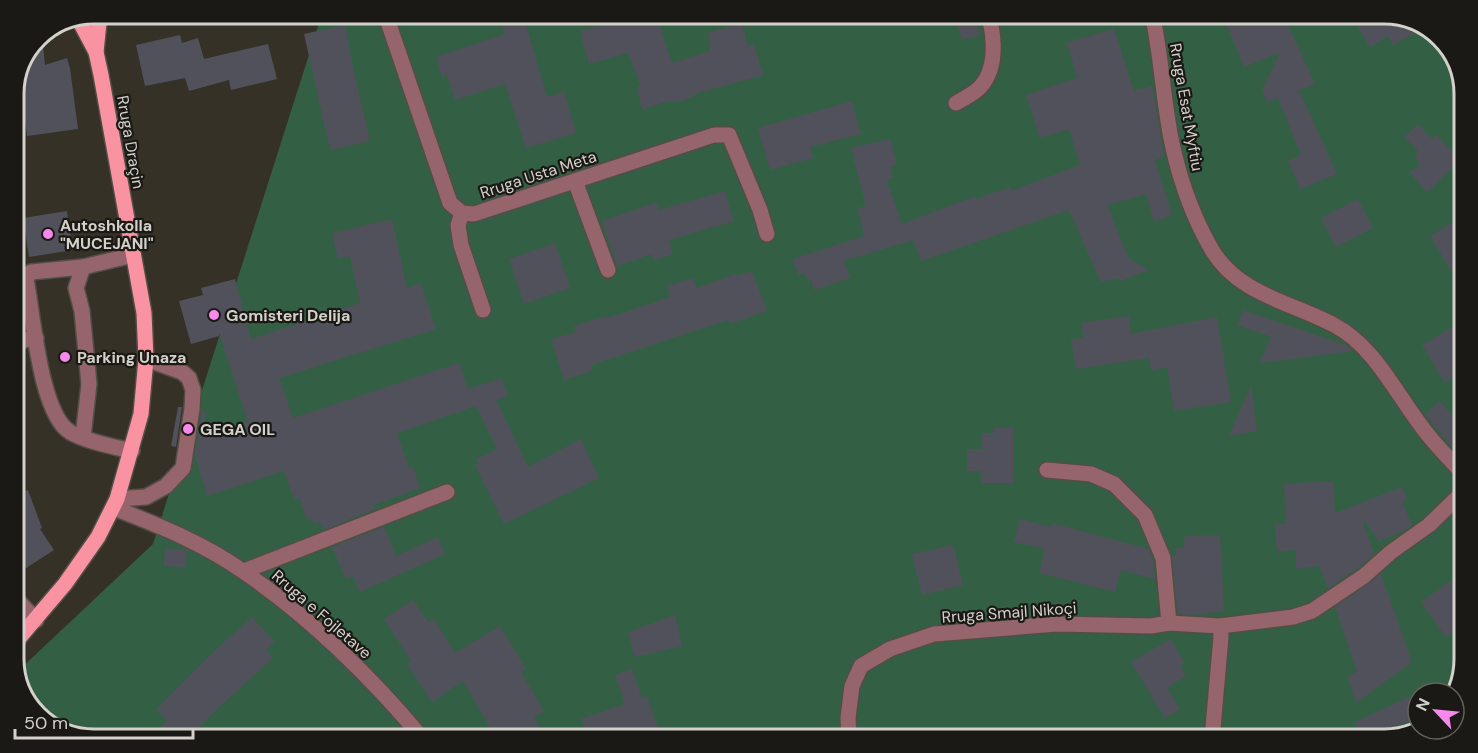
<svg xmlns="http://www.w3.org/2000/svg" width="1478" height="753" font-family="'DM Sans',sans-serif">
<style>
.green{fill:#336045}
.building{fill:#51515c}
.lines{fill:none;stroke-linecap:round;stroke-linejoin:round}
.minor-casing{stroke:#524e45;stroke-width:18}
.major-casing{stroke:#524e45;stroke-width:18}
.minor{stroke:#96646b;stroke-width:15}
.major{stroke:#f993a2;stroke-width:15}
.poi-dot{fill:#f788ec;stroke:#1b1915;stroke-width:2}
.labels{text-anchor:middle;stroke-width:4.5;stroke-linejoin:round;paint-order:stroke}
.street-label{font-size:16px;fill:#d4d1cb;stroke:#1b1915}
.poi-label{font-size:16px;font-weight:bold;fill:#d4d1cb;stroke:#1b1915;text-anchor:start}
.rim{fill:none;stroke:#d4d1cb;stroke-width:3}
</style>
<rect width="100%" height="100%" fill="#363127"/>
<g class="green">
<path d="M1383,13L1420,22L1451,50L1464,90V658L1454,697V693H1418V729H1422L1384,739H95L58,731L27,703L17,672L153,544L322,14Z"/>
<path d="M14,396L21,448L16,464H14Z"/>
</g>
<g class="building">
<path d="M499,14H523L547,97L564,92L576,133L526,148L505,84L455,100L447,75L442,77L436,57L505,34Z"/>
<path d="M622,14H656L672,63L710,51L708,33L742,23L748,46L754,44L763,75L695,94V96L677,102L667,101L642,110L637,88L641,86L628,53L589,64L580,31L624,19Z"/>
<path d="M954,14H974L980,35L962,40Z"/>
<path d="M1244,14H1283L1315,84L1299,90L1337,174L1300,189L1288,161L1301,155L1278,98L1267,102L1262,90L1280,53L1244,67L1225,21Z"/>
<path d="M1350,14H1383L1420,22L1425,27L1393,45L1388,36L1370,47Z"/>
<path d="M345,25L353,68L370,141L330,150L304,34Z"/>
<path d="M1114,29L1134,91L1152,86L1164,157L1155,160L1172,215L1154,222L1146,194L1107,205L1129,259L1149,270L1121,281L1119,278L1101,282L1069,210L921,261L913,240L844,261L850,278L814,290L811,280L808,281L805,273L798,275L793,259L864,236L858,208L866,206L851,148L890,139L897,164L890,167L893,178L887,180L902,224L976,196V199L1010,187L1011,191L1080,165L1069,129L1040,138L1026,95L1077,78L1067,42Z"/>
<path d="M42,35L45,65L67,58L70,68L78,129L27,136L19,77L37,37Z"/>
<path d="M180,35L182,43L198,38L204,59L268,44L277,79L231,90L229,80L189,91L185,78L145,86L136,45Z"/>
<path d="M852,101L861,134L810,147L813,158L770,170L758,128Z"/>
<path d="M1418,124L1432,139L1436,134L1460,160L1427,192L1409,172L1420,166L1415,155L1418,151L1404,137Z"/>
<path d="M725,191L734,221L669,240L673,254L654,261L652,254L617,266L602,221L657,202L659,210Z"/>
<path d="M1358,199L1373,228L1336,247L1321,218Z"/>
<path d="M67,211L73,250L29,257L23,218Z"/>
<path d="M1464,215V292L1430,236Z"/>
<path d="M392,219L407,288L421,283L436,329L279,378L293,418L459,363L468,389L502,378L508,396L496,400L528,467L581,439L599,478L504,524L475,465L478,463L476,459L497,449L476,406L397,433L409,468L413,466L420,488L373,505L375,509L324,530L320,522L314,524L312,519L307,520L299,497L294,499L284,471L207,496L195,455L202,411L206,412L201,436L248,422L219,333V336L191,344L179,301L203,295L201,288L235,279L251,339L360,303L350,256L338,259L332,233Z"/>
<path d="M555,243L570,288L524,304L509,259Z"/>
<path d="M752,271L767,311L730,324L728,320L591,365L592,371L564,380L551,339L576,332L574,326L606,316L607,318L670,297L667,286L693,278L697,288L735,274L736,276Z"/>
<path d="M1243,310L1346,345L1353,351L1260,363L1271,337L1238,325Z"/>
<path d="M1129,316L1131,334L1217,317L1231,402L1174,411L1167,367L1151,371L1149,358L1076,369L1071,339L1084,338L1081,323Z"/>
<path d="M1454,326L1464,343V371L1445,383L1422,345Z"/>
<path d="M1251,386L1257,431L1229,436Z"/>
<path d="M1440,401L1464,431V443L1456,452L1425,414Z"/>
<path d="M178,407H182L176,447L171,446Z"/>
<path d="M993,428H1013V483H981V471H967V449H982L981,433H994Z"/>
<path d="M1333,481L1335,513L1402,487L1407,499L1402,502L1412,525L1404,531L1379,541L1365,521L1363,522L1374,554L1358,568L1328,588L1319,566L1296,569L1295,550L1277,551L1275,524H1286L1284,484Z"/>
<path d="M28,490L42,528L40,529L54,550L14,576V495Z"/>
<path d="M1020,519L1051,527L1052,523L1149,549L1153,560L1155,579L1121,570L1115,592L1039,573L1045,549L1014,542Z"/>
<path d="M384,527L396,556L438,537L445,554L360,592L353,576L346,579L332,547Z"/>
<path d="M1220,535L1224,611L1192,615L1178,614L1172,556L1176,557V548H1184L1185,536Z"/>
<path d="M953,545L963,585L922,595L912,554Z"/>
<path d="M165,548L187,550L186,567L164,566Z"/>
<path d="M1381,574L1412,662L1356,703L1347,676L1357,672L1335,607Z"/>
<path d="M1456,577L1464,588V623L1446,637L1421,602Z"/>
<path d="M413,600L428,622L434,619L455,653L500,626L526,669L521,672L544,711L534,717L541,731L527,740H497L463,681L432,702L407,664L411,661L384,619Z"/>
<path d="M675,615L682,646L635,657L628,632Z"/>
<path d="M252,617L275,642L266,650L273,658L215,711L188,740H150L167,721L156,709L214,651Z"/>
<path d="M1171,639L1185,663L1180,666L1186,676L1167,688L1180,709L1165,718L1131,662Z"/>
<path d="M632,669L642,698L647,696L662,740H589L581,719L625,704L615,675Z"/>
<path d="M1409,697L1417,718L1394,727L1396,734L1379,740H1361L1355,722Z"/>
</g>
<g class="lines">
<defs>
<g id="minor">
<path d="M385,13L450,203L462,213L474,214L714,135H729L760,210L767,234"/>
<path d="M1152,13C1162,58 1163,104 1173,148C1181,183 1194,219 1212,250C1239,295 1291,302 1334,325C1374,346 1395,392 1422,427C1434,444 1450,459 1464,475"/>
<path d="M956,103C963,99 971,95 977,90C998,72 995,37 988,13"/>
<path d="M575,181L608,270"/>
<path d="M462,213L458,225L461,245L483,310"/>
<path d="M83,267L31,272L26,279C33,314 40,414 70,432C84,441 115,447 132,451"/>
<path d="M14,342L36,338"/>
<path d="M83,437L89,384L82,311L76,288L83,267L133,255"/>
<path d="M1047,470L1091,474L1114,484L1145,515L1163,558L1169,623"/>
<path d="M117,499L146,497L166,486L183,468L192,409L193,390L189,378L182,372L146,359"/>
<path d="M114,508C158,525 205,544 244,572C309,616 373,679 423,739"/>
<path d="M244,571L447,492"/>
<path d="M14,597L36,620"/>
<path d="M849,739L848,718L852,686L861,666L890,649L934,634L1057,624L1151,626L1169,623L1220,626L1293,617L1312,611L1364,576L1391,552L1429,525L1464,491"/>
<path d="M1212,739L1221,637L1220,626"/>
</g>
<g id="major">
<path d="M96,52L100,13"/>
<path d="M14,644L65,584L98,537L117,499L141,414L146,359L144,313L101,75L96,52L79,20"/>
</g>
</defs>
<use href="#minor" class="minor-casing"/>
<use href="#major" class="major-casing"/>
<use href="#minor" class="minor"/>
<use href="#major" class="major"/>
</g>
<g class="poi-dot">
<circle cx="48" cy="234" r="6"/>
<circle cx="214" cy="315" r="6"/>
<circle cx="65" cy="357" r="6"/>
<circle cx="188" cy="429" r="6"/>
</g>
<g class="labels">
<g class="street-label">
<text transform="translate(1187 107) rotate(80)" y="6">Rruga Esat Myftiu</text>
<text transform="translate(131 142) rotate(80)" y="6">Rruga Draçin</text>
<text transform="translate(538 174) rotate(-18)" y="6">Rruga Usta Meta</text>
<text transform="translate(1009 612) rotate(-4)" y="6">Rruga Smajl Nikoçi</text>
<text transform="translate(322 614) rotate(41)" y="6">Rruga e Fojletave</text>
</g>
<g class="poi-label">
<text x="60" y="231">Autoshkolla<tspan x="60" dy="18">"MUCEJANI"</tspan></text>
<text x="226" y="321">Gomisteri Delija</text>
<text x="77" y="363">Parking Unaza</text>
<text x="200" y="435">GEGA OIL</text>
</g>
</g>
<path d="M0 0H1478V753H0ZM94 24H1384A70 70 0 0 1 1454 94V659A70 70 0 0 1 1384 729H94A70 70 0 0 1 24 659V94A70 70 0 0 1 94 24Z" fill="#1b1915" fill-rule="evenodd"/>
<path class="rim" d="M94 24H1384A70 70 0 0 1 1454 94V659A70 70 0 0 1 1384 729H94A70 70 0 0 1 24 659V94A70 70 0 0 1 94 24Z"/>
<g transform="translate(1436 711) rotate(296)"><circle r="28" fill="#1b1915" stroke="#65635e" stroke-width="1.5"/>
<path d="M0-4.5L10 22L0 15L-10 22Z" fill="#f788ec"/>
<text y="-9" font-size="16" font-weight="bold" text-anchor="middle" fill="#d4d1cb">N</text>
</g>
<path d="M15 729v9h178v-9" fill="none" stroke="#d4d1cb" stroke-width="3"/>
<text x="24" y="729" font-size="18" fill="#d4d1cb" stroke="#1b1915" stroke-width="4.5" paint-order="stroke">50 m</text>
</svg>
